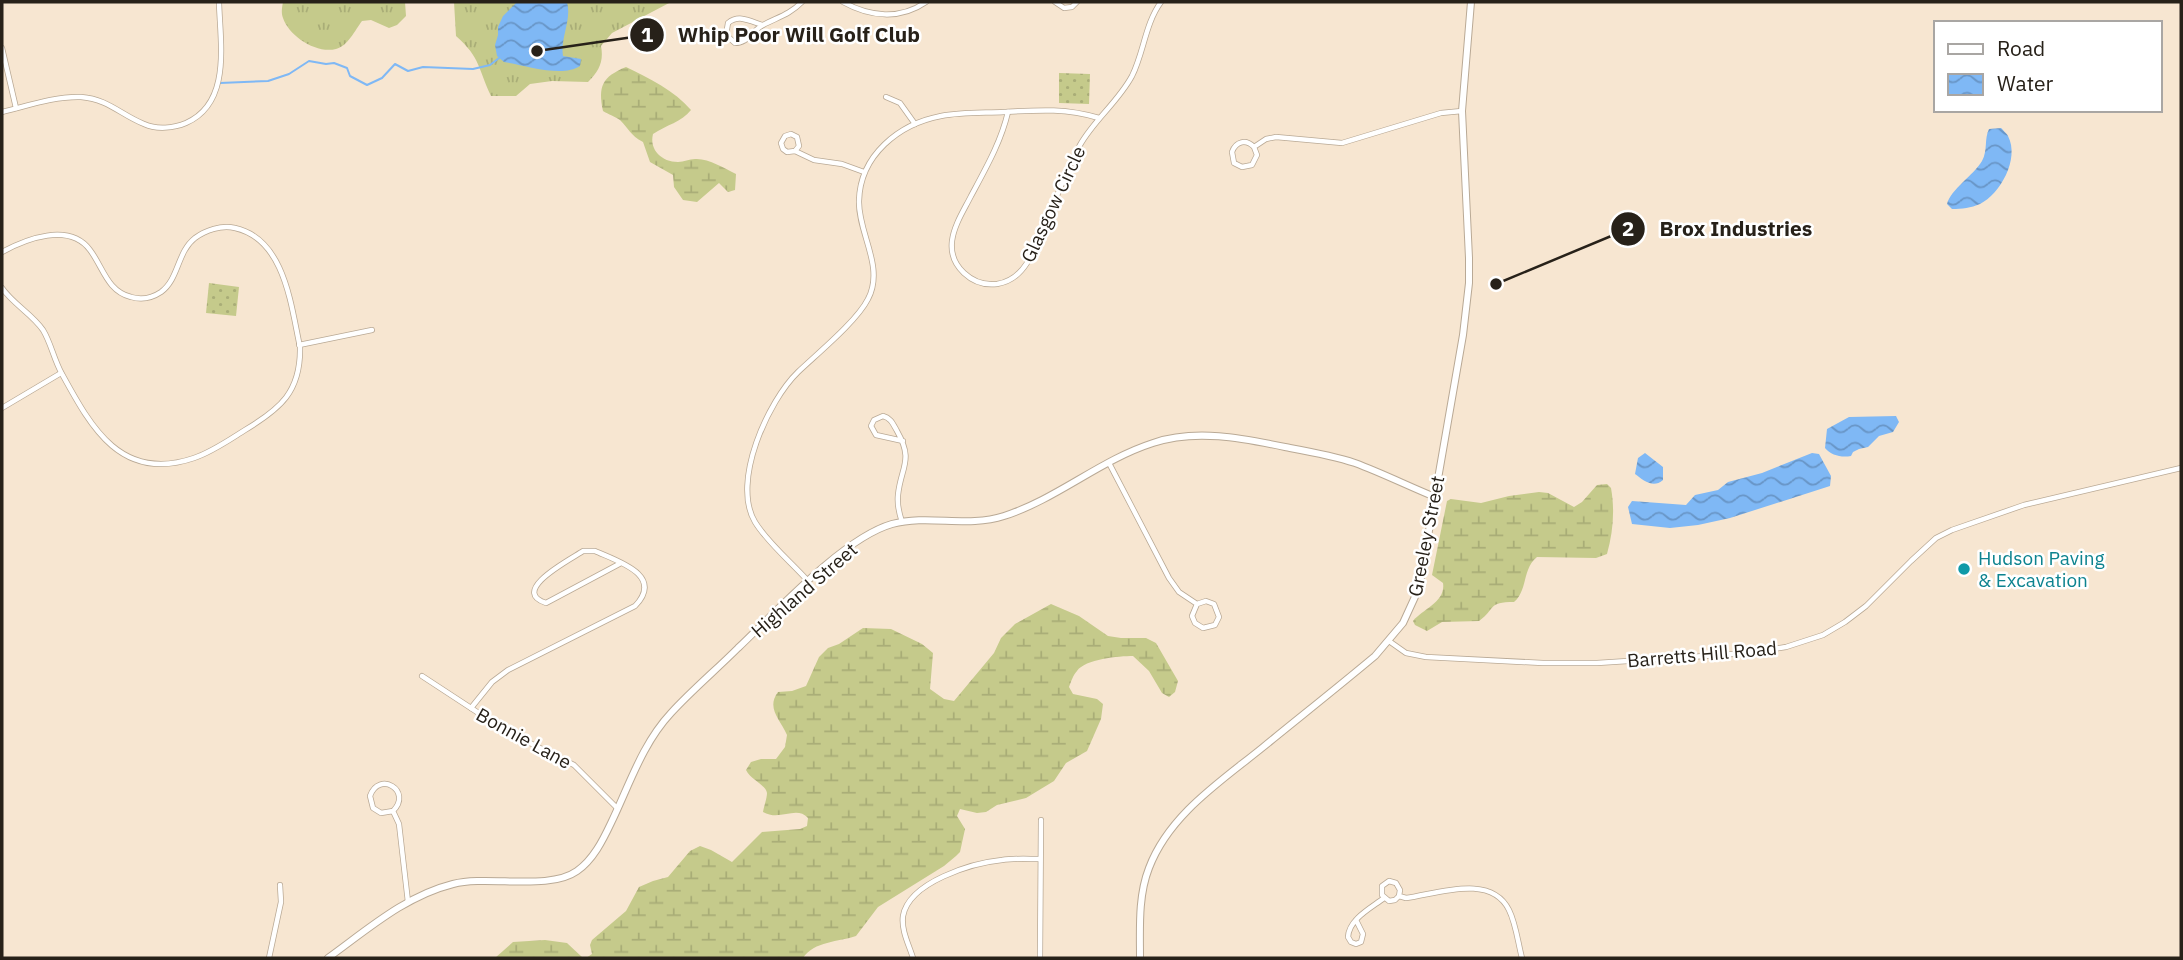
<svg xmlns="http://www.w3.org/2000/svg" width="2183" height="960" font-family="'IBM Plex Sans',sans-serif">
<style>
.grass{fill:url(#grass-tufts)}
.wetland{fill:url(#wetland-marsh)}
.park{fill:url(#park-dots)}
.water{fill:url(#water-waves)}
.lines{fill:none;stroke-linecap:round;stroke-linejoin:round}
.stream{stroke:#7fb8f5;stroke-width:2}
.street-casing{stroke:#b9a995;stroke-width:6}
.secondary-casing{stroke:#b9a995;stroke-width:8}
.street{stroke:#fff;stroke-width:4.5}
.secondary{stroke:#fff;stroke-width:6}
.culture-dot{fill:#0f9aa8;stroke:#fff;stroke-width:2.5}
.labels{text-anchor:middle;stroke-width:5;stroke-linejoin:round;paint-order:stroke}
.street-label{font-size:19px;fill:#272119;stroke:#fff}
.culture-label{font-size:19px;fill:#0d838f;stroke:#fff;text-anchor:start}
.leader{fill:none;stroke:#272119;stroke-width:2.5}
.callout-dot{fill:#272119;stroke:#fff;stroke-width:2.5}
.mark-label{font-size:21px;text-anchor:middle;font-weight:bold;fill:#fff}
.callout-label{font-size:21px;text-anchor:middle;font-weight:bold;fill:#272119;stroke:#fff;stroke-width:5;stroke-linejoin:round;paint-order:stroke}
</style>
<defs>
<pattern id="grass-tufts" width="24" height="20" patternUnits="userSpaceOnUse" patternTransform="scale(1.75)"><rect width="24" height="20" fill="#c5ca8b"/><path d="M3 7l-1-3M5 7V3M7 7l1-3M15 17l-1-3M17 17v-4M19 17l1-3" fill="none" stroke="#a9ad77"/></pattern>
<pattern id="wetland-marsh" width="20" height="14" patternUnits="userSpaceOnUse" patternTransform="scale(1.75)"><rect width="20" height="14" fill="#c5ca8b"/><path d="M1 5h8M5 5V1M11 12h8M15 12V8" fill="none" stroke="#a9ad77"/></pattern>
<pattern id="park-dots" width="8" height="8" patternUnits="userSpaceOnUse" patternTransform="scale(1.75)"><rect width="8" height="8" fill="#c5ca8b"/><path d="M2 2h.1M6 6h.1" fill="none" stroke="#a9ad77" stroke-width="1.8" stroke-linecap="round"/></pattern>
<pattern id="water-waves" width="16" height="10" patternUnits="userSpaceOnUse" patternTransform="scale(1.75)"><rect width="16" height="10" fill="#7fb8f5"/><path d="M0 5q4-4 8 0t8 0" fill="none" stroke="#6895c6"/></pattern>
</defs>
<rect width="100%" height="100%" fill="#f7e6d1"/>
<g class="grass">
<path d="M283,2H405L406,16L397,25L389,28L371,20L362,21C355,30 348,46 336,49C316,54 289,36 283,18C281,13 282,7 283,2Z"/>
<path d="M454,2H671L612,33L601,46C604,61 599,71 588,82L552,81L530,84L516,96H491C478,69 481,58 456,36Z"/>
</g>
<g class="wetland">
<path d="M626,67C649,78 675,91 691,110C682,122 666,125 653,134C649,150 662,162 678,162C684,162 689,159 695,159C708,158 724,168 736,174L735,190L728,192L719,183L697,202L683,200L674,187L673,175L650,162L643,142C630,135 629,129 620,120C616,117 608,114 603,111C598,86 602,77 626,67Z"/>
<path d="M1607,484L1611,488C1615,510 1613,533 1607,554L1596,558L1537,557C1522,569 1528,590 1514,602C1487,602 1496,609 1479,621L1442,622L1427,631L1415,625L1413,621C1423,609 1446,602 1443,583L1432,575L1447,501L1451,499L1481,503L1509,496L1539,492L1548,493L1574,507L1582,502L1597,485Z"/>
<path d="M1051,604L1079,616L1108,636L1121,638H1146L1156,643L1178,681L1175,692L1169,697L1162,693L1149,671L1133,656C1119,656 1085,659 1077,671C1073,675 1071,682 1069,687L1073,694L1097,699L1103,704L1101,719L1087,751L1066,763L1054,781L1026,798L997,805L986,812L977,813L960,809L957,816L965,829L960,852L956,856L944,866L878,907L856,936C839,942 814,941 803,958H586L592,954L590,945L592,940L626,911L639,887L653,881L668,877L690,851L700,846L711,850L732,862L762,832L800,829L807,826L808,818C796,805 780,822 763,812C764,806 767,798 767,793C766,785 751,780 746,770L751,762L761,759H776L785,747L787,735C780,719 766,708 778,692L792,691L806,686L819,657L828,648L839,644L863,628L891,629L922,644L933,653L930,689L944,699L954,701L994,653L1001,638L1015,624Z"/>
<path d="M545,940L567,943L583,958H495L513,942Z"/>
</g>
<g class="park">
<path d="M1059,73L1090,74L1089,104L1059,103Z"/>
<path d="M209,283L239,287L236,316L206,313Z"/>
</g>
<g class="water">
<path d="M517,2H567C572,20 560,38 563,56L581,59L580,66C562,78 525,65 504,62L497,56L495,45L498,35V27L503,16Z"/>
<path d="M2001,128C2001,128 2008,135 2008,136C2020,159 2000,194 1980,204C1971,208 1962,209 1952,209L1947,204C1951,189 1973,176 1982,161C1988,150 1984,139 1989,129Z"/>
<path d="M1896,416L1899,422L1893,432L1879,436L1868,447L1859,449L1853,452L1851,456C1841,458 1831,455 1825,448L1827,429L1849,417Z"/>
<path d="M1645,453L1663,467V480C1653,489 1643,480 1635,474L1638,458Z"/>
<path d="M1812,453L1819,454L1831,476L1830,486L1730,518L1698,525L1670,528L1632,524L1628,507L1632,501L1686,505L1695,495L1718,490L1728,482L1762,473Z"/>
</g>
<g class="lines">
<path class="stream" d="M220,83L268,81L289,74L309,61L326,64L334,63L347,68L350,76L367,85L382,78L395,64L408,71L423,67L473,69L490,65L499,58"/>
<defs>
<g id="street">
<path d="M843,2C870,17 900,20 926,2"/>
<path d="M1055,2L1064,8L1072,7L1077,2"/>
<path d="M762,25C750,21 739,14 728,23L726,35L735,43C748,43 752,31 763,25C778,17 789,15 802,2"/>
<path d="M2,48L16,108"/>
<path d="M886,97L900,103L915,124"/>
<path d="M2,112C27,106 55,96 81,97C108,99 121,115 144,124C157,130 174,128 186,123C232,103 220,42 219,2"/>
<path d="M1008,112C1001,142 986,168 971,196C964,210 954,225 952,241C949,266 972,287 997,284C1010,282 1020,274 1027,263C1048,226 1059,183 1080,145C1094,120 1118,102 1132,76C1144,52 1145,24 1161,2"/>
<path d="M1254,147L1257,155L1252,165L1242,167L1234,163L1232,152C1236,141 1246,139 1254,147L1266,139L1276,137L1342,143L1441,113L1462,111"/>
<path d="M795,151L787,152L783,149L781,143L785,136L791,134L797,137L799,146L795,151L814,160L842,164L864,172"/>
<path d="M2,252C26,239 69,222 90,250C103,267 107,291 131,297C141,300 152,298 161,292C179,279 177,252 195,238C206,230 221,225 235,228C285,239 291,306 300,347C301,392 280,409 245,430C229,440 212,452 194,458C121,483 91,427 62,374C54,360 51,343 43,330C32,314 13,304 2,288"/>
<path d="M299,345L372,330"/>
<path d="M2,408L61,373"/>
<path d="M1109,463L1169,578L1179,592L1197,604L1206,601L1214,604L1219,617L1215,625L1203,628L1195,623L1192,616L1197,604"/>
<path d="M902,522C899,513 897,504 898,495C901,466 914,461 897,431C893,424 891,418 883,416L874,420L871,426L876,435L903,441"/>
<path d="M808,581C792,563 767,542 755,522C731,482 768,401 798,372C818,353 857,321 868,299C885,267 858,233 859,201C860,155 899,124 941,116C961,112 983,113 1004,112C1039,110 1065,108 1099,118"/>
<path d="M1389,641L1406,653L1426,657L1543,663H1597L1690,657L1748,653L1786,647L1823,635L1845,622L1866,606L1911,561L1936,538L1952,530L2024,505L2181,468"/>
<path d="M422,676L506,731L574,765L617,808"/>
<path d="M471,708L492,682L508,670L635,606C665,575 617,561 595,551H583C573,558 508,591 546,603L621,563"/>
<path d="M393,811L381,813L373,808L370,796C379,770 413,791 393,811L399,824L408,902"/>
<path d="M1399,896L1400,890L1396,883L1389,881L1382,886V895L1389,901L1395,900L1399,896L1406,898C1437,894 1491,873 1509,910C1516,924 1518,943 1522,958"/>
<path d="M1356,920L1363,934L1361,942L1356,944L1351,942L1348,937C1349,919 1371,908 1384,898"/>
<path d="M269,958L281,902L280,885"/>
<path d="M913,958C909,945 901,930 903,916C909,882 972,863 1002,860C1014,858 1028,859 1040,859"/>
<path d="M1040,958L1041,820"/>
</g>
<g id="secondary">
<path d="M328,958C367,930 405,896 453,884C488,875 549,891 577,871C593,860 603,840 611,823C629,786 642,744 671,713C692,690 716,670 738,648C775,613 843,538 892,524C929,514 967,528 1004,516C1057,499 1100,460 1153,443C1197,428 1246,439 1290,448C1312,452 1334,456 1355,463C1382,473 1408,486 1435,497"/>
<path d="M1140,958C1140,928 1138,896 1149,868C1169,815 1220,782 1262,748C1300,717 1338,687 1375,656L1403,623L1419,588L1463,335L1469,283V258L1462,111L1471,2"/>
</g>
</defs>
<use href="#street" class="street-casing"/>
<use href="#secondary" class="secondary-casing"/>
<use href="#street" class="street"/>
<use href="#secondary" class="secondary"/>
</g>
<circle class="culture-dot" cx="1964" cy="569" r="7"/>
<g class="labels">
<g class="street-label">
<text transform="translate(1053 204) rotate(-65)" y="7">Glasgow Circle</text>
<text transform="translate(1426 536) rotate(-79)" y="7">Greeley Street</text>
<text transform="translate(804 590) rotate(-41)" y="7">Highland Street</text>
<text transform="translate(1702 654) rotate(-5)" y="7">Barretts Hill Road</text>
<text transform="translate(524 738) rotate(29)" y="7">Bonnie Lane</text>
</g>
<g class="culture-label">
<text x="1978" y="565">Hudson Paving<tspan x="1978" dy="22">&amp; Excavation</tspan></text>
</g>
</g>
<path class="leader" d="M537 51L647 35M1496 284L1628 229"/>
<g class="callout-dot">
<circle cx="537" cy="51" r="7"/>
<circle cx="1496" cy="284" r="7"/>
<circle cx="647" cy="35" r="18"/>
<circle cx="1628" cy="229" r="18"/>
</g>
<g class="mark-label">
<text x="647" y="42">1</text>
<text x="1628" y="236">2</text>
</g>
<g class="callout-label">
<text x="799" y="42">Whip Poor Will Golf Club</text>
<text x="1736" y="236">Brox Industries</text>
</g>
<rect width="2183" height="960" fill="none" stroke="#272119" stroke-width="7"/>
<rect x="1934" y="21" width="228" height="91" fill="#ffffff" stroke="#a9a6a3" stroke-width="2"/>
<rect x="1948" y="44" width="35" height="10" fill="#ffffff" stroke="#a9a6a3" stroke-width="2"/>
<text x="1997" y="56" font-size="21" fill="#272119">Road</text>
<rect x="1948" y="74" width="35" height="21" fill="url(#water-waves)" stroke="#a9a6a3" stroke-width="2"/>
<text x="1997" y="91" font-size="21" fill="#272119">Water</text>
</svg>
